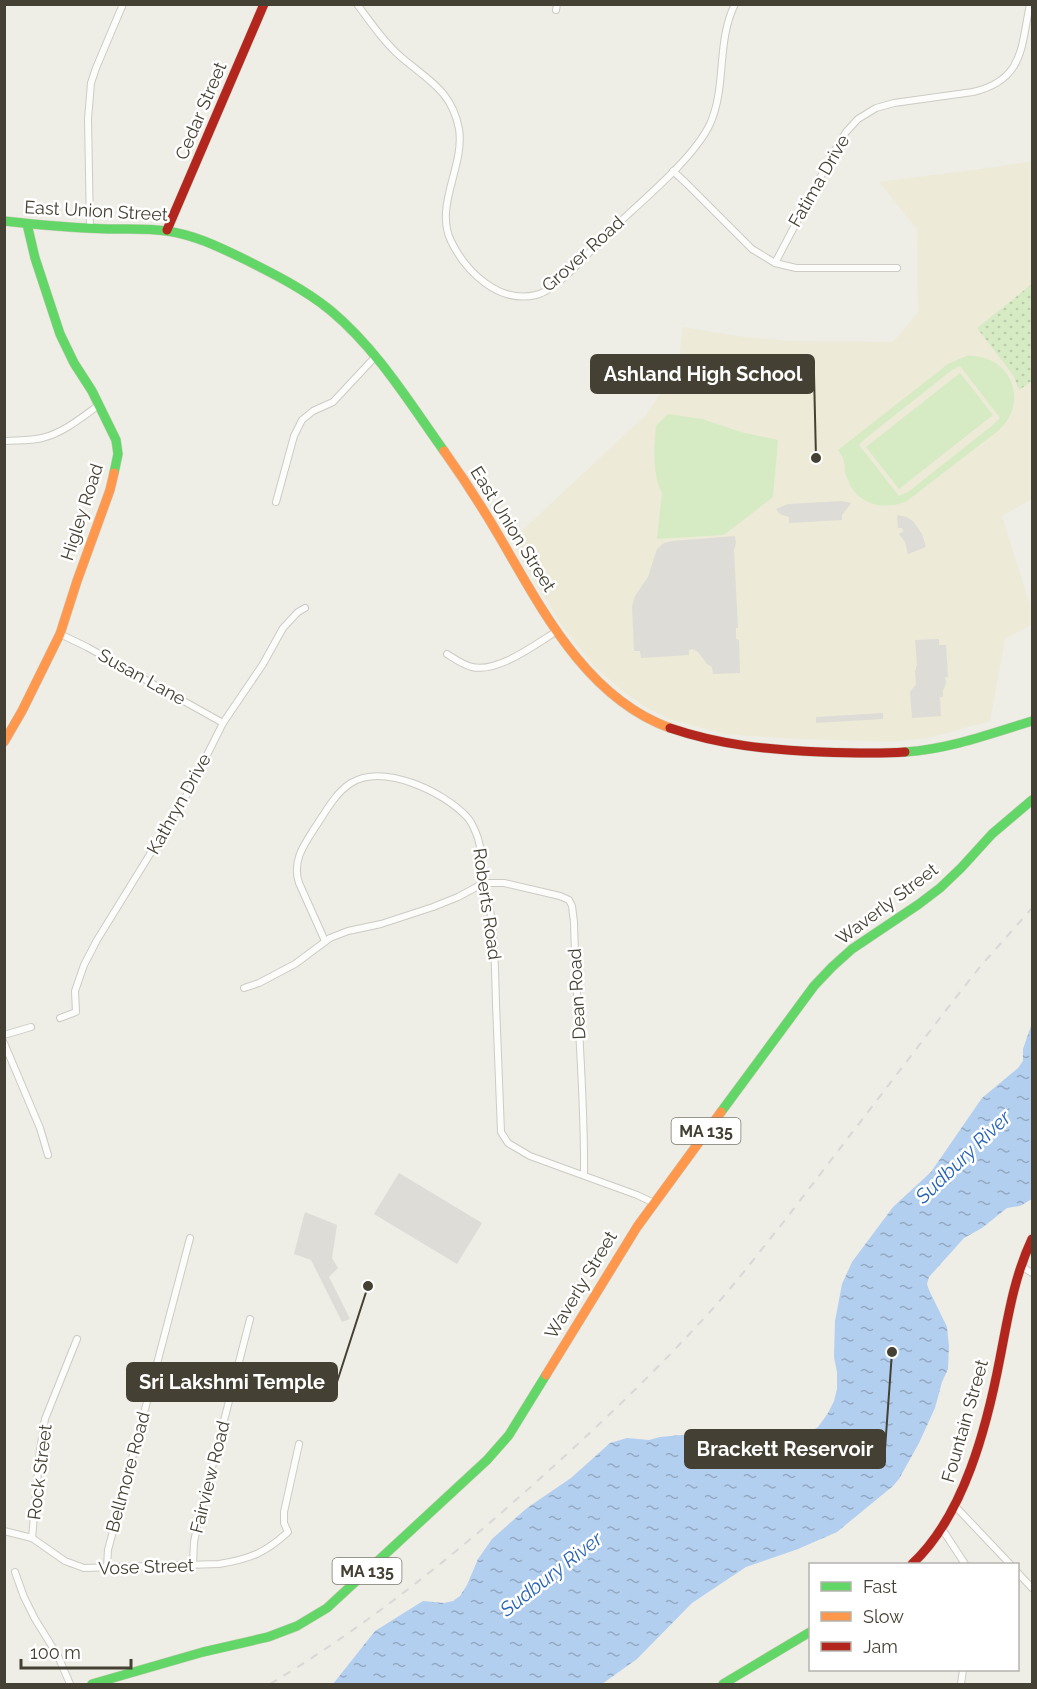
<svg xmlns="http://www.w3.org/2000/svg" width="1037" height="1689" font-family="Raleway,sans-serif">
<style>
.education{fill:#edead7}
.grass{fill:url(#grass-dots)}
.green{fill:#d6ebc4;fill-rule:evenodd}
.parking{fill:#dddcd6}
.water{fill:url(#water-ripples)}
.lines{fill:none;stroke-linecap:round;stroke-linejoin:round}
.street-casing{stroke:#cccbc4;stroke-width:8}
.fast-casing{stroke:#ceccbd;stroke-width:10}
.slow-casing{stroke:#ceccbd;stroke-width:10}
.jam-casing{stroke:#ceccbd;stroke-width:10}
.street{stroke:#fcfcfb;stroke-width:6}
.fast{stroke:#63d668;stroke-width:9}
.slow{stroke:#ff974d;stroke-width:9}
.jam{stroke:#b3261e;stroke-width:9}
.rail{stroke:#d8d8d7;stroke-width:2;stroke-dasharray:8 8;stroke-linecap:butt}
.labels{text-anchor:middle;stroke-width:5;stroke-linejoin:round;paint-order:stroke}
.shield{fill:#fff;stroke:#7c7970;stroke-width:1.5}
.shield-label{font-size:16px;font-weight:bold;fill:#444033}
.street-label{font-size:18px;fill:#444033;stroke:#fff}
.water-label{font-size:20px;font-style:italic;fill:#2764b5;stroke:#fff}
.leader{fill:none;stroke:#444033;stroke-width:2}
.callout-dot{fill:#444033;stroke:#fff;stroke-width:2}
.callout{fill:#444033;stroke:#444033;stroke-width:2}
.callout-label{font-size:20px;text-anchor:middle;font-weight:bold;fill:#fff}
</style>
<defs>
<pattern id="grass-dots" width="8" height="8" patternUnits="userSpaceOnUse" patternTransform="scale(1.5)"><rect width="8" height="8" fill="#d6ebc4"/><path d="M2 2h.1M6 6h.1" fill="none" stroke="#b9cba9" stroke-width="1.8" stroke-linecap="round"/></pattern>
<pattern id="water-ripples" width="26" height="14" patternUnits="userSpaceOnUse" patternTransform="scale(1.5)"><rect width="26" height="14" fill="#b3cff0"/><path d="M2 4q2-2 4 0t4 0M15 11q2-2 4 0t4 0" fill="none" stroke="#93a9c3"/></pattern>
</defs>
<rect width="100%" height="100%" fill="#eeede6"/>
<path class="education" d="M1032,161V499L1002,516L1032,612V624L1005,639L990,721L928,738L890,742L781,738L725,734L669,719L644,706L619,688L595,667L562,626L511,541L646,415L678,366L683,327L744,337L791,341L893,342L918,313L917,229L879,182L996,167Z"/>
<path class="grass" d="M1032,284V381L1019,390L1013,375L977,328Z"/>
<g class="green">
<path d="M966,356C1009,353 1031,400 999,430L907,501C885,511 857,505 848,480C842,467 848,463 838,450L948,364ZM960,366L1000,418L994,424L908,492L899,496L859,445L866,438L952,370Z"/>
<path d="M960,373L993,415L899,489L866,447Z"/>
<path d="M668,414L702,419L741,432L778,440L773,497L724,535L657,539L662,493C652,473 654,448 656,426Z"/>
</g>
<g class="parking">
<path d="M841,501L851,503L842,515V520L789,523V517L780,514L776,509L788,504Z"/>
<path d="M897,515L906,517L913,521L922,534L926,547L908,554L905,542L899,534L904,531L902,528H898Z"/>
<path d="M735,536L736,543L734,550L738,628H736V639L739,640L740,673L713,674L712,667L707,664L698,652L693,649L689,650V655L641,658L640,651H634L632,606L635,596L648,577L657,549L664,543L672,541Z"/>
<path d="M939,639V645H946L948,677H945L946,683L943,691V697H940L941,716L912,718L910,692L916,684L915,672L917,664L915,640Z"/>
<path d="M883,713V719L816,723V717Z"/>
<path d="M399,1173L482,1223L457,1264L374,1214Z"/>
<path d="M305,1212L337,1225L332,1258L338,1268L329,1277L350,1319L342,1322L311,1260L294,1254Z"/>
</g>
<path class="water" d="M1032,1023V1199L1020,1206L1007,1208L982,1228L964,1238L929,1277L927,1284L929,1290L947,1327L949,1347L948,1369L942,1382L935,1408L919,1443L899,1479L893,1486L837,1532L798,1549L746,1567L692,1603L637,1659L602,1684H333L375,1631L423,1601L444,1603L453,1601L460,1596L467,1585L478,1559L492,1539L527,1508L571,1478L610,1443L627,1438L649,1440L660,1437L703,1433L729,1439L762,1452H773L787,1447L818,1427L828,1413L834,1401L837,1389V1372L834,1357L835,1321L842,1284L852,1262L893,1207L931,1172L982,1098L1018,1068L1023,1061V1049Z"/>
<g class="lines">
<defs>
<g id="street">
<path d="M357,4C371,23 384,42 401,57C428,80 452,91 459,129C465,166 434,205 451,241C466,272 499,304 536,295C557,290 592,249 608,233C638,204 693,160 710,124C727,86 716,42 735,4"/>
<path d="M556,10L557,4"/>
<path d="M673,171L686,183L752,249L775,263L796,268H897"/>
<path d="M90,228L88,119L91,83L96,68L123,4"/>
<path d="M775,263L831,157L846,132L858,119L876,108L894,103L973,92C1024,80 1021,47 1030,4"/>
<path d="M4,441C17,440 30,441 42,438C63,433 81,418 99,405"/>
<path d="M276,502L294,436L302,420L313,411L333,402L375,357"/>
<path d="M60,634L87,647L223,723"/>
<path d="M447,654C455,659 463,665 472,667C498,673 536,644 557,631"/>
<path d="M325,941L299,883C292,862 303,846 314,829C325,813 335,793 351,783C384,763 444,792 467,817C471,821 474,828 476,833C483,848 481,866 484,882C485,890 488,897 489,904C495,937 495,971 496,1004C498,1047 499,1090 501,1132L508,1143L530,1156L637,1195L654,1203"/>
<path d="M244,988L259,983L295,964L330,938L348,931L381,924L433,907L458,897L484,883H504L560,896L569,900L572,906L574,922C576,1007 585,1091 584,1175"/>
<path d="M60,1018L76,1012L75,991L84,965L97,940L189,791L223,723L263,664L283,628L298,612L305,608"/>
<path d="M4,1035L31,1027"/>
<path d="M4,1043L40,1128L48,1155"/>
<path d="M1021,1266L1032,1273"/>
<path d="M955,1506L1010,1564"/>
<path d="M942,1529L965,1564"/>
<path d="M4,1531L32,1538L65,1561L84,1568L219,1564C250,1559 265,1553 288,1532L284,1523V1512L299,1444"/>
<path d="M32,1538L40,1450L45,1419L77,1339"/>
<path d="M193,1565L194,1542L198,1522L250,1319"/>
<path d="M107,1567L108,1550L190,1238"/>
<path d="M15,1572L24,1597L35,1619L58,1656L70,1684"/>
<path d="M1018,1573L1032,1588"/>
<path d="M961,1684L963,1670"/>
</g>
<g id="fast">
<path d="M4,221C39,225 73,228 108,229C128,229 148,228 167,231C195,235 219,247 244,259C274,274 304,289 330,310C377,349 409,402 444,451"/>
<path d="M27,224L35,258L60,334L74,363L92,391L116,440L118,454L114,473"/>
<path d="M905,752C949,749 990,734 1032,721"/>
<path d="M721,1112L814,986L832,967L852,949L919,904L940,888L961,868L992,834L1032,800"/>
<path d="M92,1684L203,1652L268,1637L297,1626L327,1608L487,1460L509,1435L546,1375"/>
<path d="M723,1684L810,1632"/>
</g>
<g id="slow">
<path d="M444,451C464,479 482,507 499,536C541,608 586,698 670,728"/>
<path d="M4,742L22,711L60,634L77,581L110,490L114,473"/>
<path d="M546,1375L637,1227L721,1112"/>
</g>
<g id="jam">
<path d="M167,230L264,4"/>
<path d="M670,728C720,745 769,750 821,752C849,753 877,754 905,752"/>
<path d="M912,1564C964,1516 987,1426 1000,1358C1008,1317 1014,1277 1032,1239"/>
</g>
</defs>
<use href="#street" class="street-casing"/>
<use href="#fast" class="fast-casing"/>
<use href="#slow" class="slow-casing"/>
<use href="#jam" class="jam-casing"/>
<use href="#street" class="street"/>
<use href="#fast" class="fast"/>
<use href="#slow" class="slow"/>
<use href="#jam" class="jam"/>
<path class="rail" d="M270,1684C352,1635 428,1576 500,1514C575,1448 649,1380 716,1305C739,1279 760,1251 782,1224L950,1005L979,968L1032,908"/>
</g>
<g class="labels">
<g class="shield">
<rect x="671.5" y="1118" width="69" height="26" rx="4.5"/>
<rect x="332.5" y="1558" width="69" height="26" rx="4.5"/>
</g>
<g class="shield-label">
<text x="706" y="1137">MA 135</text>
<text x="367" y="1577">MA 135</text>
</g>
<g class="street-label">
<text transform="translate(201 111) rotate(-67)" y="6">Cedar Street</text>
<text transform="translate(819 181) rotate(-60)" y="6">Fatima Drive</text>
<text transform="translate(96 211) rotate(3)" y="6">East Union Street</text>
<text transform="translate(583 254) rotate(-42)" y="6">Grover Road</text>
<text transform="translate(82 512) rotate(-72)" y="6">Higley Road</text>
<text transform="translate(513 529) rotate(58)" y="6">East Union Street</text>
<text transform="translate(142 677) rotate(29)" y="6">Susan Lane</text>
<text transform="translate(179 804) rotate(-61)" y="6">Kathryn Drive</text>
<text transform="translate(487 904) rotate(82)" y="6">Roberts Road</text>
<text transform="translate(887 904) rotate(-37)" y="6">Waverly Street</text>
<text transform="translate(577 994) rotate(-93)" y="6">Dean Road</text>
<text transform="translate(581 1285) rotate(-59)" y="6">Waverly Street</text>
<text transform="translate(965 1421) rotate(-74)" y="6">Fountain Street</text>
<text transform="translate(40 1472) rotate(-83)" y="6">Rock Street</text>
<text transform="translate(128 1472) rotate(-75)" y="6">Bellmore Road</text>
<text transform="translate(210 1477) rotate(-76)" y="6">Fairview Road</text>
<text transform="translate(146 1567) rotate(-2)" y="6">Vose Street</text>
</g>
<g class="water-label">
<text transform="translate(963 1157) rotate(-44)" y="7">Sudbury River</text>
<text transform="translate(551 1574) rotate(-38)" y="7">Sudbury River</text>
</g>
</g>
<path class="leader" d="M816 458L814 374M368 1286L337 1382M892 1352L885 1449"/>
<g class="callout-dot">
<circle cx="816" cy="458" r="6"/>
<circle cx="368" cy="1286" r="6"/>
<circle cx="892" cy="1352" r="6"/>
</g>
<g class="callout">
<rect x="591" y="355" width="223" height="38" rx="6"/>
<rect x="127" y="1363" width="210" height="38" rx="6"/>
<rect x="685" y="1430" width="200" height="38" rx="6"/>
</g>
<g class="callout-label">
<text x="703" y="381">Ashland High School</text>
<text x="232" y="1389">Sri Lakshmi Temple</text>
<text x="785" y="1456">Brackett Reservoir</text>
</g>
<rect width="1037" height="1689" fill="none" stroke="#444033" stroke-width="12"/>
<rect x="809" y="1563" width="210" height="108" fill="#ffffff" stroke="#b4b3ad" stroke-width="1.5"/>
<rect x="821" y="1582" width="30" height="9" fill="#63d668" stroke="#b4b3ad" stroke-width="1.5"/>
<text x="863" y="1593" font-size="18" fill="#444033">Fast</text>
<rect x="821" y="1612" width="30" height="9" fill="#ff974d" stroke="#b4b3ad" stroke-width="1.5"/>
<text x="863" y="1623" font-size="18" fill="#444033">Slow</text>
<rect x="821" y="1642" width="30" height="9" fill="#b3261e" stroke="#b4b3ad" stroke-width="1.5"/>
<text x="863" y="1653" font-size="18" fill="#444033">Jam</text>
<path d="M21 1659v9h110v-9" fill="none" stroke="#444033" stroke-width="3"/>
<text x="30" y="1659" font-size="18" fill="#444033" stroke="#ffffff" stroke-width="4.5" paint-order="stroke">100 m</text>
</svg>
